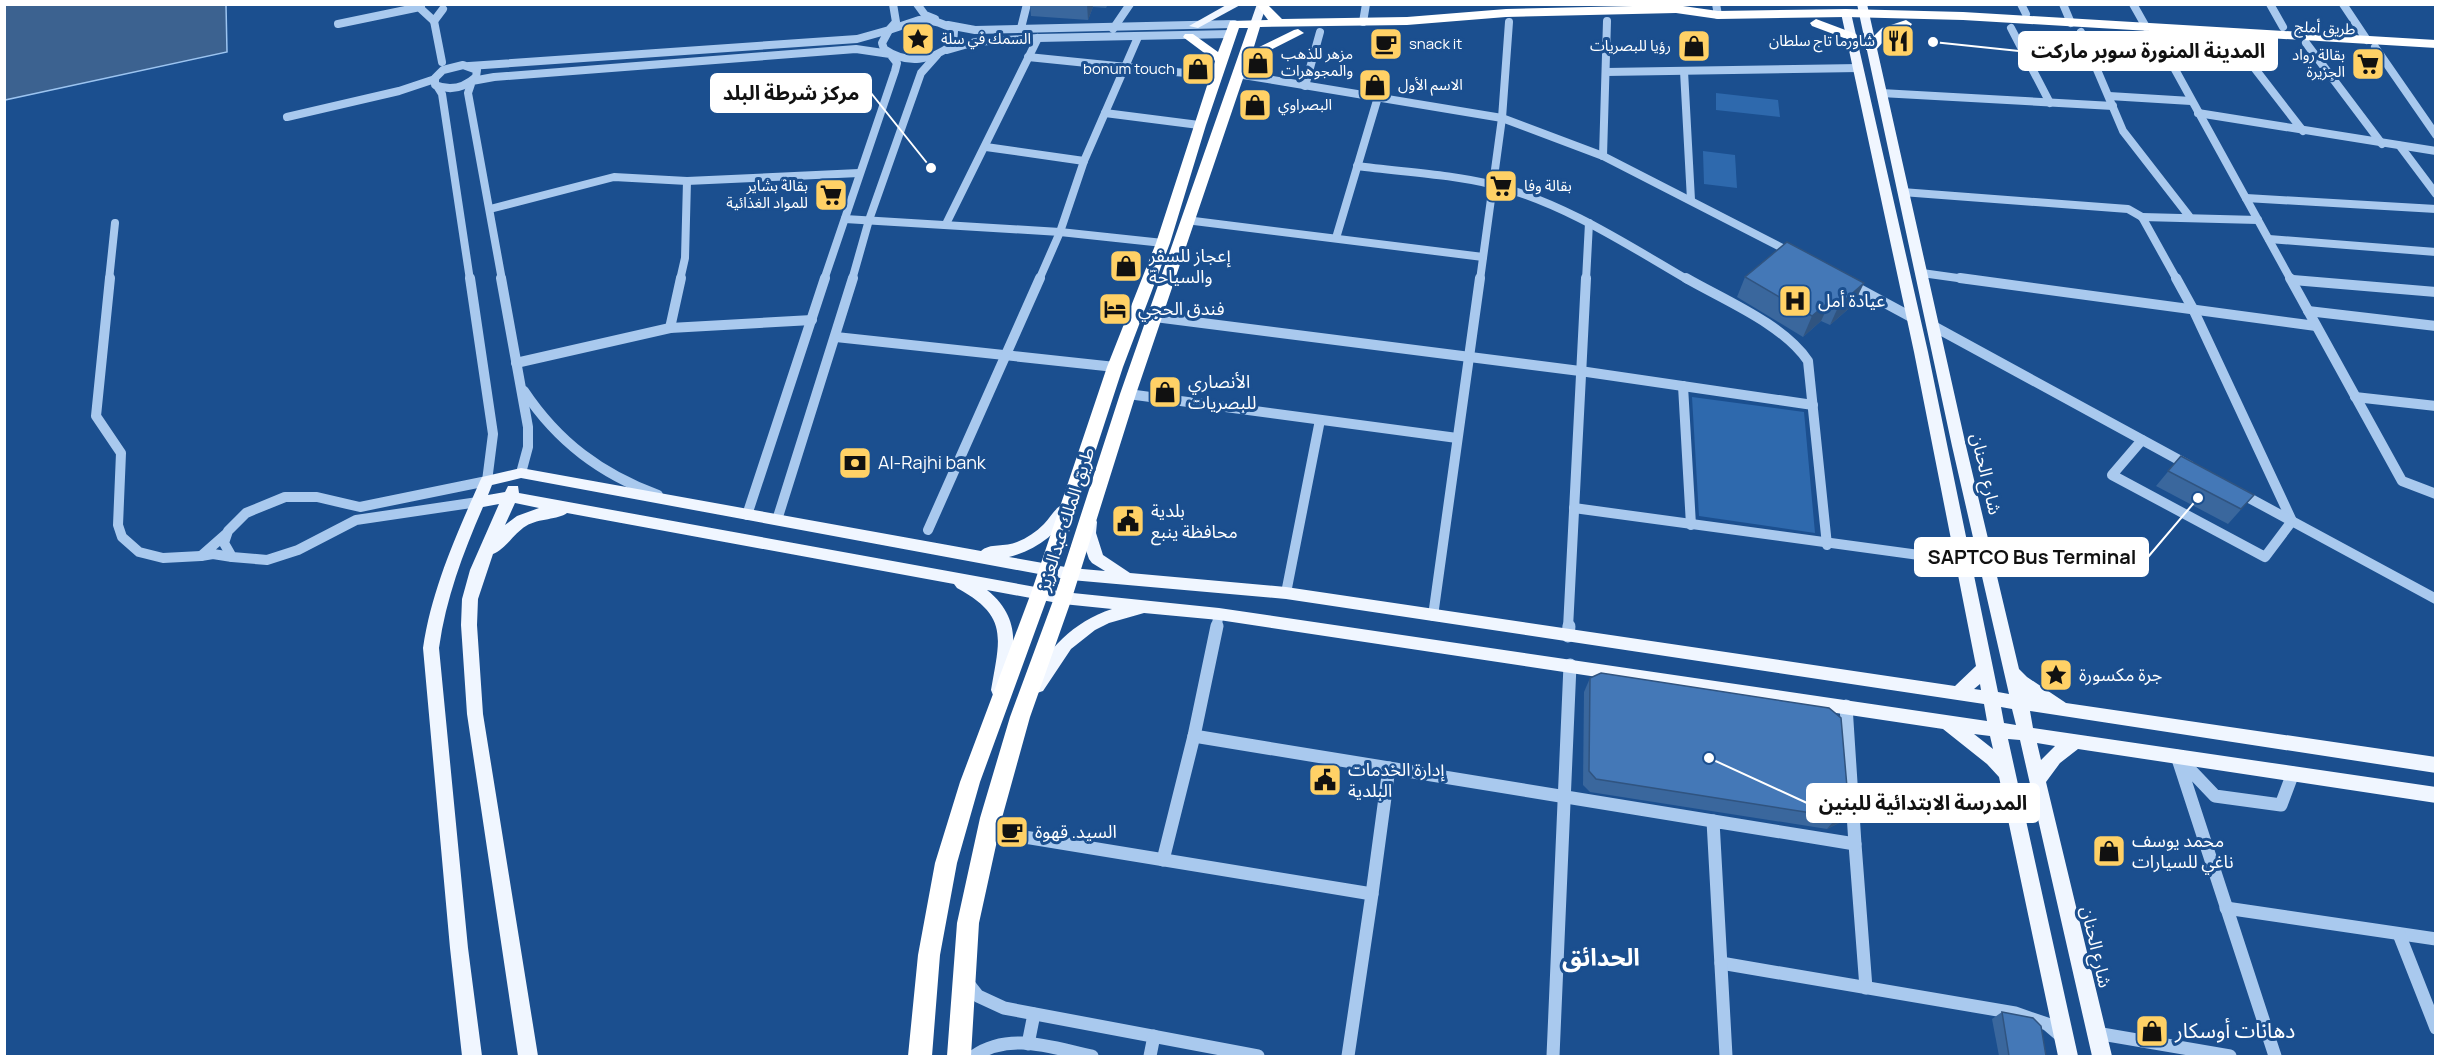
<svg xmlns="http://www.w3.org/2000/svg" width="2440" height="1061" font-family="Manrope,'Noto Sans Arabic',sans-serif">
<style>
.green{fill:#2e69ad}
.water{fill:#3c6290;stroke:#9cc4f0;stroke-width:1.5}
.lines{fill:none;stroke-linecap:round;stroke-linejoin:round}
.minor-far2{stroke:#a9c9ee;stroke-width:8}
.minor-far1{stroke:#a9c9ee;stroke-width:10}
.minor{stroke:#a9c9ee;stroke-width:13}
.major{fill:#f0f6ff;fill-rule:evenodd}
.highway{fill:#fff;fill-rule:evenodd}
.wall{fill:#3a679d}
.shaded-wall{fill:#305480}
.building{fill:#4478b7;stroke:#305480;stroke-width:1.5}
.labels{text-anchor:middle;stroke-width:6;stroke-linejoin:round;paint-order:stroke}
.far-street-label{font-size:15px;fill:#fff;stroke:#1b4f8f}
.far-poi-label{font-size:15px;fill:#fff;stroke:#1b4f8f;text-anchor:start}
.poi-label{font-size:18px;fill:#fff;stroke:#1b4f8f;text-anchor:start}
.street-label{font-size:18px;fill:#fff;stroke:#1b4f8f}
.near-poi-label{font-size:21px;fill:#fff;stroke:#1b4f8f;text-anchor:start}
.near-neighbourhood-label{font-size:24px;font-weight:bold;fill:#fff;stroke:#1b4f8f}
.leader{fill:none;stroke:#fff;stroke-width:2}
.callout-dot{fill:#fff;stroke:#1b4f8f;stroke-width:2}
.callout{fill:#fff;stroke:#fff;stroke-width:2}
.callout-label{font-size:20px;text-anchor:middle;font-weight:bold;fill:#111}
</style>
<rect width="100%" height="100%" fill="#1b4f8f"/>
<g class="green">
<path d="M1716,93L1778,100L1780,117L1716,110Z"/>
<path d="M1703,151L1735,155L1737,188L1704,184Z"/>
<path d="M1692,397L1804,412L1815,533L1699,516Z"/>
</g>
<path class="water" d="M4,5H226L227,52L5,100Z"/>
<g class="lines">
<g class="minor-far2">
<path d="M421,4V9L434,21L443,9"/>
<path d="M917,4L925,15L935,19"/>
<path d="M1716,4L1718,15"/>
<path d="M2021,4L2026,14"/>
<path d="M2063,4L2071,23"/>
<path d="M2133,4L2146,27"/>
<path d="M2270,4L2283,27"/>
<path d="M2343,4L2367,40"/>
<path d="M919,20C932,20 944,22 954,31L953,44C932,61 907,65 884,49L882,43L889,30Z"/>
<path d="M434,21L442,62"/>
<path d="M1363,22L1366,4"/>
<path d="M338,24L420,7"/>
<path d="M948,25L975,30L1234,24"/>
<path d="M1021,28L1027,4"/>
<path d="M2011,28L2050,103"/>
<path d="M1113,29L1130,4"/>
<path d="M2081,32L2123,131L2189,216"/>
<path d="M2156,35L2291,280"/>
<path d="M2232,39L2303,131"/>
<path d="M2306,43L2382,144"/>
<path d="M2375,47L2436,135"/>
<path d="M947,50L975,42L1038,38L1231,34"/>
<path d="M1028,57L1215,76"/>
<path d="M463,65L477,70L476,77C464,88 450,91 435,85V78L443,70Z"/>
<path d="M469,66L857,39L889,30L896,22L893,4"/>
<path d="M1684,71L1691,200"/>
<path d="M1606,72L1859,68"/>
<path d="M1237,74L1502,118L1603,156L1794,254"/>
<path d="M437,86L442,94L470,280"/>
<path d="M1305,86L1320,32"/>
<path d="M1881,93L2113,106"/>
<path d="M2109,96L2191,101"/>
<path d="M1105,113L1199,125"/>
<path d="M2198,113L2436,151"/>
<path d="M287,117L399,91L435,79"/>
<path d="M2400,146L2436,194"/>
<path d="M986,147L1084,161"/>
<path d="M1603,156L1607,21"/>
<path d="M1357,166C1401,172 1451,174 1494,185C1564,203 1626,244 1688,280"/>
<path d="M1902,192L2128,209L2142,217L2177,280"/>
<path d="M2246,198L2436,209"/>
<path d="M490,209L614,177L687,181L859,173"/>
<path d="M2142,217L2258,220"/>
<path d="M845,219L1060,232L1163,243"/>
<path d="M1186,220L1483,257"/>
<path d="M946,224L1038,38"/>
<path d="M1336,238L1378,97"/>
<path d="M2269,239L2436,252"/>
<path d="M1922,273L1972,280"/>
<path d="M109,280L115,223"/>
<path d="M502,280L468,93L472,81L494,77L856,49L890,54L897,63L895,71L824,280"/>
<path d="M680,280L685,258L687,181"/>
<path d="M852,280L869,220L921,73L937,55"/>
<path d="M1039,280L1060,232L1084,161L1138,37"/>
<path d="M1480,280L1502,118L1509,22"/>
<path d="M1586,280L1589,223"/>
</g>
<g class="minor-far1">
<path d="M110,278L96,416L121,453L118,525L122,537L139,552L163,558L201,556"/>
<path d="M470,278L493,434L487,481L360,507L317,497H285L246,513L228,531L224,543L232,557L267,560L298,550L356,520L478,502"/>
<path d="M501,278L528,427V447L521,473"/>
<path d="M1686,278C1724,300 1783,324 1808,361L1827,545"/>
<path d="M1960,278L2316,326"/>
<path d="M2290,278L2402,481L2436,494"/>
<path d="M2293,280L2436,292"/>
<path d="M1850,284L1913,318"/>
<path d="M2308,311L2436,326"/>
<path d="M1155,317L1580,371L1813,405"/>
<path d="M1935,327L2190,466"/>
<path d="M670,328L681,278"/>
<path d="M836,337L1115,367"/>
<path d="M516,363L670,328L812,320"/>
<path d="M1683,386L1691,525"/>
<path d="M524,391C558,442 601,474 658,495"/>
<path d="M1128,394L1457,438"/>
<path d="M2355,397L2436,406"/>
<path d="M2142,440L2112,475L2265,557L2292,521L2193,309L2176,278"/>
<path d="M2238,492L2436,599"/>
<path d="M1574,508L1963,561"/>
<path d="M747,515L825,278"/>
<path d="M777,520L853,278"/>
<path d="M928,530L1040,278"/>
<path d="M226,534L201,556L213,554L232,557"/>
<path d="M1286,593L1320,420"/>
<path d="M1433,616L1480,278"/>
<path d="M1216,628L1219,614"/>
<path d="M1568,628L1586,278"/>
</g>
<g class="minor">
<path d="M1568,636L1569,626"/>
<path d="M1194,736L1389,768L1372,894"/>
<path d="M1389,768L1713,821"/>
<path d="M988,831L1372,894L1348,1056"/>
<path d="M1855,844L1866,988"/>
<path d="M1163,860L1194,736L1217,626"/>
<path d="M2226,908L2436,939"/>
<path d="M2399,934L2436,1028"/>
<path d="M1721,963L2015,1013L2047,1024L2061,1036"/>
<path d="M967,982L978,996L1004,1008L1258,1056"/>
<path d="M2096,1033L2230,1056"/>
<path d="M1028,1044L1034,1014"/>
<path d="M974,1056C1010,1031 1053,1048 1092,1056"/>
<path d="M1150,1056L1154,1036"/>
<path d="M1553,1056L1570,665"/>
<path d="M1726,1056L1713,821L1855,844L1846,706"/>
<path d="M2275,1056L2177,756L2215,796L2281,805L2293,773"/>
</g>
<g class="major">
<path d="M1228,4H1242L1198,28L1189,26Z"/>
<path d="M1257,4H1267L1260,24L1255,27L1250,24Z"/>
<path d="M1857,4H1867L1966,446L2019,669L2027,677L2066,703L2436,757V773L2030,711L2033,728L2436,787V803L2078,749L2060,763L2046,782L2112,1056H2092L2020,740L2008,739L2078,1056H2058L1999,777L1987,764L1943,729L1219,620L1144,613L1109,623L1095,630L1071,649L1043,691L1037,693L1031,691L1029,686C1047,649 1073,622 1112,609L1063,604L987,590C1023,619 1014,650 1007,690L1005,695L999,697L993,695L991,690C1000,638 1009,616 957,588L954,584L567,513C558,520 539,518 526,526C514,533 505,550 493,554L478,599L477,625L483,714L538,1056H518L467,714L461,625L462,599L470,570L499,504L483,507C463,553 446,598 439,648L468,948L482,1056H462L450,948L423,648C432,588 456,536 480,481L482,477L521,468L981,551C989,543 1006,547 1017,542C1027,538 1036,532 1044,524C1051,517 1055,507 1064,504L1071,510C1058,534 1036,550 1009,557L1071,568L1105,571L1092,563L1089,559L1080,533L1085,518H1095L1097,522L1096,533L1103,555L1130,573L1286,587L1955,686L1976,666L1914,352L1841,13L1846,10L1851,13L1928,352L1998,692L2009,694L1952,446ZM521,478L1071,580L1286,599L1984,704L1987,721L1219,608L1063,592L519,493L518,486H508L505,492L488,495L492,485ZM515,503L539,508L517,516L505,525ZM1980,684L1981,690L1974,689ZM2001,707L2012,709L2016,725L2004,723ZM1974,734L1990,736L1993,749ZM2037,743L2055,746L2041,760Z"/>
</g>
<g class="highway">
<path d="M1256,4H1267L1282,19L1407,17L1506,9L1676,5L1718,11L1846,9L1963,12L2436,40V48L1963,20L1846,17L1718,19L1676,13L1506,17L1407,25L1260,27L1253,50L1294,30L1298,29L1304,33L1249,61L1136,394L1072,598L1030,717L1002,818L979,923L971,1056H947L957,923L980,818L1010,717L1054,598L1120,394L1248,28H1239L1206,125L1170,243L1123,367L1049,593L980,782L957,863L940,955L932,1056H908L918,955L935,863L960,782L1031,593L1107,367L1156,243L1215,61L1183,37L1185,34H1193L1218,52L1230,21L1268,20Z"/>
<path d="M1816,19L1856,34L1858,37L1852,41L1812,26L1810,23Z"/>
<path d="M1906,20L1912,24L1910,27L1890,34L1876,50H1866V44L1882,28Z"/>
</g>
</g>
<g class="wall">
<path d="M1030,4H1108L1106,8L1093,7L1088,20L1031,16Z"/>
<path d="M1745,277L1854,304L1830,325L1821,321L1803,337L1737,297Z"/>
<path d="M2181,456L2254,495L2228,524L2156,486Z"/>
<path d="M1590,678L1849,810L1839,823L1827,829L1590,792L1583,785L1584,692Z"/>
<path d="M2002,1012L2046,1056H1999L1992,1019Z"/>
</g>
<g class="shaded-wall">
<path d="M1087,4H1092L1093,7L1088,20Z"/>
<path d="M1864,283L1854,304L1830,325L1839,305Z"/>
<path d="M1831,300L1821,321L1803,337L1812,316Z"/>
<path d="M1849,810L1839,823L1827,829L1837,817Z"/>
</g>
<g class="building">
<path d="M1787,242L1864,283L1839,305L1831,300L1812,316L1745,277Z"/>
<path d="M2181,456L2254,495L2241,509L2168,471Z"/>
<path d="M1601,673L1829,708L1841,718L1849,810L1837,817L1596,779L1589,771L1590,678Z"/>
<path d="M2002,1012L2033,1018L2041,1026L2046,1056H2009Z"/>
</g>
<defs>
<symbol id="sight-square" viewBox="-11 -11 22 22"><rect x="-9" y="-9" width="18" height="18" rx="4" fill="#ffd166" stroke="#1b4f8f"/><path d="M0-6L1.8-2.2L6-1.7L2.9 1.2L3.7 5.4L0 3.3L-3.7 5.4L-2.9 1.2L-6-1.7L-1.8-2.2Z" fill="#111"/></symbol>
<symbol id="restaurant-square" viewBox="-11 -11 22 22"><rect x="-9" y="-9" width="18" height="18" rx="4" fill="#ffd166" stroke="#1b4f8f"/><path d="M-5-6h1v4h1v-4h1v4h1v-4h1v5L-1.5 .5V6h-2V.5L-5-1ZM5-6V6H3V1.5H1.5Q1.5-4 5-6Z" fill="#111"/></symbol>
<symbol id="cafe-square" viewBox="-11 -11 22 22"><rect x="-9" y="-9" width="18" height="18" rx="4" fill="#ffd166" stroke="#1b4f8f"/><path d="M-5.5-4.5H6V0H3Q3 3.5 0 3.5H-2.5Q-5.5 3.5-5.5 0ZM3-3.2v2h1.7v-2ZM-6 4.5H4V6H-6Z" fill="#111"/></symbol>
<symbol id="shop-square" viewBox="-11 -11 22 22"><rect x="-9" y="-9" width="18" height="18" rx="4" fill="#ffd166" stroke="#1b4f8f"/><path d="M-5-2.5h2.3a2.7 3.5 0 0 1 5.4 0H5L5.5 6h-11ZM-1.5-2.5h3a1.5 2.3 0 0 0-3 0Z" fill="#111"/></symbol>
<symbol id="supermarket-square" viewBox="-11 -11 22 22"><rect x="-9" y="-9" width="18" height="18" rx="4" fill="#ffd166" stroke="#1b4f8f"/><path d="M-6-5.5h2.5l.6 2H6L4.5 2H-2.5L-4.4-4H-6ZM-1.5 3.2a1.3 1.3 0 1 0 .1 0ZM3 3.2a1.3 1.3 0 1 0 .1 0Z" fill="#111"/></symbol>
<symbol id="hospital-square" viewBox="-11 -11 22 22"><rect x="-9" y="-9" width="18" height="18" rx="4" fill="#ffd166" stroke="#1b4f8f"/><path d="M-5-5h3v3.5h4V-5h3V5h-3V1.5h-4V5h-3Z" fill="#111"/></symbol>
<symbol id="hotel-square" viewBox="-11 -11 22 22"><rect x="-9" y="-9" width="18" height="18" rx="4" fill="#ffd166" stroke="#1b4f8f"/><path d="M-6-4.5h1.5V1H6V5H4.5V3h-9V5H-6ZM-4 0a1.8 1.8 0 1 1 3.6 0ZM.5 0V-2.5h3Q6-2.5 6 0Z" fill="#111"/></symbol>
<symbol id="bank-square" viewBox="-11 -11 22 22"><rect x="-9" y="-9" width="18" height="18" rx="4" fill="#ffd166" stroke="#1b4f8f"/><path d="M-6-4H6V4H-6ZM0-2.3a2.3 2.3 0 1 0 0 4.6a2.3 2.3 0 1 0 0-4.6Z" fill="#111"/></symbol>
<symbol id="civic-square" viewBox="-11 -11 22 22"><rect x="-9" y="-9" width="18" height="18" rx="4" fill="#ffd166" stroke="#1b4f8f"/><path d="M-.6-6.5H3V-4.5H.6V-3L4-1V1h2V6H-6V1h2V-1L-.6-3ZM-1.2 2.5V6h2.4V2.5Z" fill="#111"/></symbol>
</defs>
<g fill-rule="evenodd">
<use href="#sight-square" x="899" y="20" width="38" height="38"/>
<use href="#restaurant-square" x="1879" y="22" width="38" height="38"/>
<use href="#cafe-square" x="1367" y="25" width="38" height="38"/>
<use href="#shop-square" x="1675" y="27" width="38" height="38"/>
<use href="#shop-square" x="1239" y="44" width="38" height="38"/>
<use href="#supermarket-square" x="2349" y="45" width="38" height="38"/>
<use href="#shop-square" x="1179" y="50" width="38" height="38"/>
<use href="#shop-square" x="1356" y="66" width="38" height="38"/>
<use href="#shop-square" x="1236" y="86" width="38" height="38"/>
<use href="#supermarket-square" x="1482" y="167" width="38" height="38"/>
<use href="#supermarket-square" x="812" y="176" width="38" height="38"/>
<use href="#shop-square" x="1107" y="247" width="38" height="38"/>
<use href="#hospital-square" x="1776" y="282" width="38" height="38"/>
<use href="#hotel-square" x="1096" y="290" width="38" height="38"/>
<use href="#shop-square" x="1146" y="373" width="38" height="38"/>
<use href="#bank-square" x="836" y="444" width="38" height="38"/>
<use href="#civic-square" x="1109" y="502" width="38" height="38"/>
<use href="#sight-square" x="2037" y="656" width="38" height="38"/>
<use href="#civic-square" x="1306" y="761" width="38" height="38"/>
<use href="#cafe-square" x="993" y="813" width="38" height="38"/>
<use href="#shop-square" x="2090" y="832" width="38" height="38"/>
<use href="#shop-square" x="2133" y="1012" width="38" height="38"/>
</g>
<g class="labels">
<g class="far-street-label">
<text transform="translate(2325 28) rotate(3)" y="5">طريق أملج</text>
</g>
<g class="far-poi-label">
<text x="941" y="44">السمك في سلة</text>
<text x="1875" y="46" text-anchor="end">شاورما تاج سلطان</text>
<text x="1409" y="49">snack it</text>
<text x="1671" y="51" text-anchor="end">رؤيا للبصريات</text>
<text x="1281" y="59">مزهر للذهب<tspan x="1281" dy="17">والمجوهرات</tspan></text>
<text x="2345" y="60" text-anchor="end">بقالة رواد<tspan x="2345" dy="17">الجزيرة</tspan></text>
<text x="1175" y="74" text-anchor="end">bonum touch</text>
<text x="1398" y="90">الاسم الأول</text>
<text x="1278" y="110">البصراوي</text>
<text x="808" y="191" text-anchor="end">بقالة بشاير<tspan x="808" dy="17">للمواد الغذائية</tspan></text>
<text x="1524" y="191">بقالة وفا</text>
</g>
<g class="poi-label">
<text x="1149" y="262">إعجاز للسفر<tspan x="1149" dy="21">والسياحة</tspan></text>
<text x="1818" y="307">عيادة أمل</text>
<text x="1138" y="315">فندق الحجي</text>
<text x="1188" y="388">الأنصاري<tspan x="1188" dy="21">للبصريات</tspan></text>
<text x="878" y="469">Al-Rajhi bank</text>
<text x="1151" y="517">بلدية<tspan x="1151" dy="21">محافظة ينبع</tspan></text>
<text x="2079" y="681">جرة مكسورة</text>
<text x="1348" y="776">إدارة الخدمات<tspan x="1348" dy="21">البلدية</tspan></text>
<text x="1035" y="838">السيد. قهوة</text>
<text x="2132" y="847">محمد يوسف<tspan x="2132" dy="21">ناغي للسيارات</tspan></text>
</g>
<g class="street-label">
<text transform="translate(1986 474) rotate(77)" y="6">شارع الحنان</text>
<text transform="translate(1066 519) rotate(-72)" y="6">طريق الملك عبدالعزيز</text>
<text transform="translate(2096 947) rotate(77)" y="6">شارع الحنان</text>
</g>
<g class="near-poi-label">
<text x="2175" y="1038">دهانات أوسكار</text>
</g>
<g class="near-neighbourhood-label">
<text x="1601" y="966">الحدائق</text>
</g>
</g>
<path class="leader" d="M1933 42L2019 51M931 168L871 93M2198 498L2148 557M1709 758L1807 803"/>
<g class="callout-dot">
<circle cx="1933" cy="42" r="6"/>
<circle cx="931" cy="168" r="6"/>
<circle cx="2198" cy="498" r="6"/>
<circle cx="1709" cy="758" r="6"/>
</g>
<g class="callout">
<rect x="2019" y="32" width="258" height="38" rx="6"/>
<rect x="711" y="74" width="160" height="38" rx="6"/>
<rect x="1915" y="538" width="233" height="38" rx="6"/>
<rect x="1807" y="784" width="232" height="38" rx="6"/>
</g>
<g class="callout-label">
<text x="2148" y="58">المدينة المنورة سوبر ماركت</text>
<text x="791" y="100">مركز شرطة البلد</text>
<text x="2032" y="564">SAPTCO Bus Terminal</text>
<text x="1923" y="810">المدرسة الابتدائية للبنين</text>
</g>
<rect width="2440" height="1061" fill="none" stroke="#ffffff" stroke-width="12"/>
</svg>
